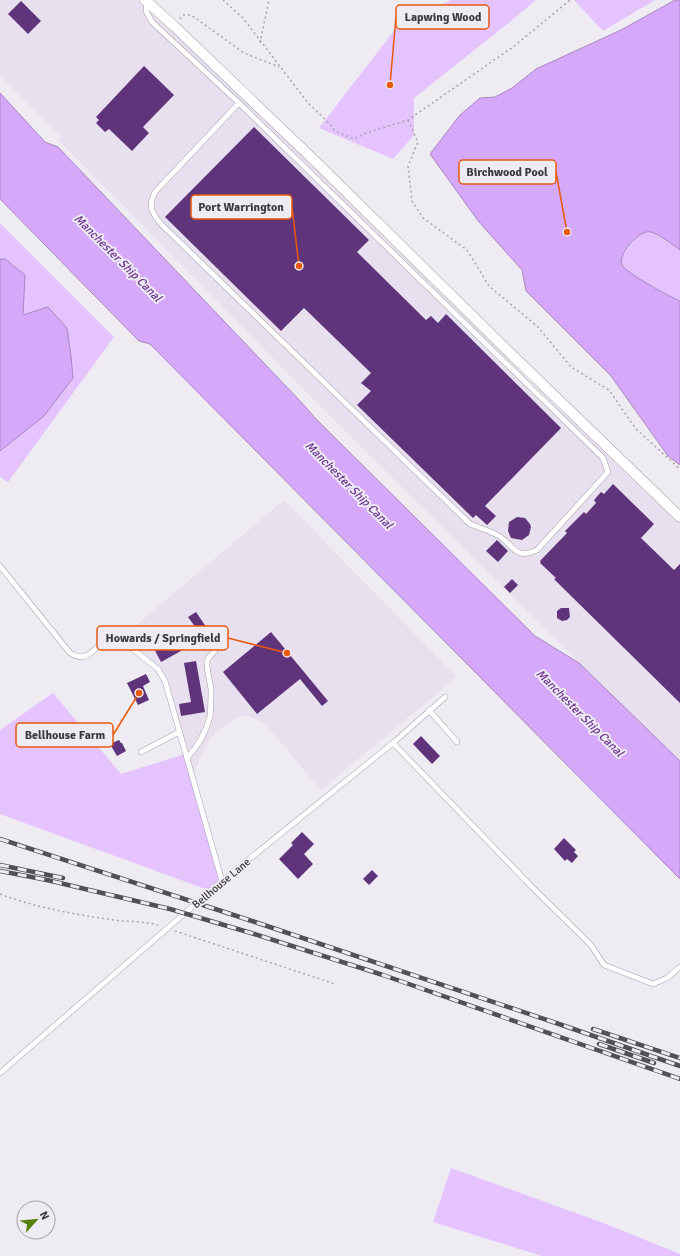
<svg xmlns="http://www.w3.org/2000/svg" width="680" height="1256" font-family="Signika,sans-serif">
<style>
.built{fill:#e8e0ef}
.green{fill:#e5c3ff}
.water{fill:#d6a8f9;stroke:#a887c1}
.building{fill:#5f347b}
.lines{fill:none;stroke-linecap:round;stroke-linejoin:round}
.lane-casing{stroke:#a4a0a8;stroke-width:6}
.street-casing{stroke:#a4a0a8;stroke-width:11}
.path{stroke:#a7a4aa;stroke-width:1.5;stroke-dasharray:2 3;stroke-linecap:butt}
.lane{stroke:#fff;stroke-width:5}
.street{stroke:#fff;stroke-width:10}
.rail-casing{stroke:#525054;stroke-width:4.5}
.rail{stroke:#efebf3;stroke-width:3;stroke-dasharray:9;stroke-linecap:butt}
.labels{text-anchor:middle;stroke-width:4;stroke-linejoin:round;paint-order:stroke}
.street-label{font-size:11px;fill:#3b3a3d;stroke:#efebf3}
.water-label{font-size:12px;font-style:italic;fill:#6d3390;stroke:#efebf3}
.leader{fill:none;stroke:#e8590c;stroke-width:1.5}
.callout-dot{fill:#e8590c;stroke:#efebf3;stroke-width:1.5}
.callout{fill:#efebf3;stroke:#e8590c;stroke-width:1.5}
.callout-label{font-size:12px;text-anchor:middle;font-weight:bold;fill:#3b3a3d}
</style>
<rect width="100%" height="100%" fill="#efebf3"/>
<g class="built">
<path d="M0,0H141L625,469L680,524V763L306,392L59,140L61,136L0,75Z"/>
<path d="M284,500L457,677L321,790L266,725L255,718L243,716L231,721L214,734L204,750L194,773L167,682L160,668L121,638Z"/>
</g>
<g class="green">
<path d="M451,0H536L511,21L414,98V135L393,159L319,128L397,27Z"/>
<path d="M574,0H655L603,31Z"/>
<path d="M0,223L114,337L8,482L0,477Z"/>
<path d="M651,232L680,250V301C670,297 626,273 622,265C619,258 625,252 629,246C636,237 639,233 651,232Z"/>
<path d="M53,693L121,774L185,754L220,880L208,890L0,814V730Z"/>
<path d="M451,1168L606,1224L680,1254V1256H542L433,1222Z"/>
</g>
<g class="water">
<path d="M675,0H680V250C675,246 656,233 651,232C639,229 617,255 622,265C626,273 670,297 680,301V465L668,456L611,376L526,291L522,270L479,222L430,154L460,115L480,98L495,97L512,88L536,69L621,30Z"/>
<path d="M0,93L45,142L58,147L302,403L316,419L535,636L579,663L680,761V879L150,344L139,341L0,199Z"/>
<path d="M0,259H5L25,275L23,315L48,307L67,328L71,356L73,378L44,416L0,451Z"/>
</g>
<g class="building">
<path d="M21,1L41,21L28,34L8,14Z"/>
<path d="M144,66L174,95L143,127L149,133L132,151L109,129L105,132L96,123L99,120L96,117Z"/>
<path d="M254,127L369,240L357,252L426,320L431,316L438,323L446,314L561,428L485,506L496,516L487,525L476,515L473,518L357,405L371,391L361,383L371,373L304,308L281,331L165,217Z"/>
<path d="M613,484L654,524L641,538L674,570L680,564V703L564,589L554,579L556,578L540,563L541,562L540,561L567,533L565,531L584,512L586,514L596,503L594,500L601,492L604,494Z"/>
<path d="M517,517L525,518L530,524L531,527L529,535L522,540L511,538L508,531L509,522Z"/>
<path d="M497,540L508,551L498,562L486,551Z"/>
<path d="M512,579L518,585L510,593L504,587Z"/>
<path d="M561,608H569L570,617L567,620L562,621L557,618V611Z"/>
<path d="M196,612L211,634L204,639L188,617Z"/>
<path d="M180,627L190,646L161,662L151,643Z"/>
<path d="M271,632L328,701L322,706L300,679L257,714L223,672Z"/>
<path d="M196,661L205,712L181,716L179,704L191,702L184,663Z"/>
<path d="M146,674L150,682L143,686L149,700L138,705L127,683Z"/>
<path d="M421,736L440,756L432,764L413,744Z"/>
<path d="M119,740L121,743H122L126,751L117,756L110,744Z"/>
<path d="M302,832L314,844L304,854L313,864L298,879L279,859L293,845L291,843Z"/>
<path d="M564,838L576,850L574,852L578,856L572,863L567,859L565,861L554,849Z"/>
<path d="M372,870L378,876L369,885L363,879Z"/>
</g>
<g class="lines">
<defs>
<g id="lane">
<path d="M147,2L146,11L152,22L239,103L603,458L608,472L537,550C514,560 515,546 499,536C491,531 479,528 470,524L161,224C151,212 148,206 155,192L239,103"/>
<path d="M0,566L70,653C92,667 97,637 116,636L158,669L165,681L222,881"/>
<path d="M429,710L457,742"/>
<path d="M393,743L531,886L591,945L604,965L653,984L667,978L680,967"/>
<path d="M141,752L179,732"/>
<path d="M187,758C198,746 206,732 210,717C211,708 211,698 211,689C210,681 206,667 207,661C209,656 212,654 215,651"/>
<path d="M0,1073L222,881L393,743L445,697"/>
</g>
<path id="street" d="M145,0L174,26L316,162L507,350L680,517"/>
</defs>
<use href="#lane" class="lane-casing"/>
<use href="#street" class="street-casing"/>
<g class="path">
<path d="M223,0L243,18L308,103L329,123L335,131L354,139L366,133L408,120L513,47L570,0"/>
<path d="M180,19L183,15H191L244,53L279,67"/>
<path d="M260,43L269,0"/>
<path d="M408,120L418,142L408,166L412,201L423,218L467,250L489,286L538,327L571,367L609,390L636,429L680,469"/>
<path d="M0,894C37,908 74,914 113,920C128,922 144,921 158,925"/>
<path d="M175,931L335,984"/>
</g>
<use href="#lane" class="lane"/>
<use href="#street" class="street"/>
<defs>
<g id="rail">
<path d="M0,839L255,922L559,1024L680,1066"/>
<path d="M0,865L63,878"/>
<path d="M0,871L47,880L170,909L251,933L383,975L680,1079"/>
<path d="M593,1029L680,1058"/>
<path d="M599,1044L654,1063"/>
</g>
</defs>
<use href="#rail" class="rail-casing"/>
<use href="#rail" class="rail"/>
</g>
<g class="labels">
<g class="street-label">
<text transform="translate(221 883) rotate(-40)" y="4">Bellhouse Lane</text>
</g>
<g class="water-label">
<text transform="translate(118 258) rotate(45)" y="4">Manchester Ship Canal</text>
<text transform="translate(349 485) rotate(45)" y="4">Manchester Ship Canal</text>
<text transform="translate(580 713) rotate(45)" y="4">Manchester Ship Canal</text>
</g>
</g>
<path class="leader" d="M390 85L396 17M567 232L556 172M299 266L292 207M287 653L228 638M139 693L113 735"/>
<g class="callout-dot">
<circle cx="390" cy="85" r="4"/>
<circle cx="567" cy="232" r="4"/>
<circle cx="299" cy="266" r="4"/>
<circle cx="287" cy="653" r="4"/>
<circle cx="139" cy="693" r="4"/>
</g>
<g class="callout">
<rect x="396" y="5" width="93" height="24" rx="4"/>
<rect x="459" y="160" width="97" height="24" rx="4"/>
<rect x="191" y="195" width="101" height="24" rx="4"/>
<rect x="97" y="626" width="131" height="24" rx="4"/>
<rect x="16" y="723" width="97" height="24" rx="4"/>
</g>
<g class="callout-label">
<text x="443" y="21">Lapwing Wood</text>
<text x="507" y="176">Birchwood Pool</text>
<text x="241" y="211">Port Warrington</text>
<text x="163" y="642">Howards / Springfield</text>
<text x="65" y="739">Bellhouse Farm</text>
</g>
<g transform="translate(36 1220) rotate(63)"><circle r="19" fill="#efebf3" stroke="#a7a4aa"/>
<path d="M0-3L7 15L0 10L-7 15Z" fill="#55820d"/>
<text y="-6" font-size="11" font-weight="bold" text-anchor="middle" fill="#3b3a3d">N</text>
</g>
</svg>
